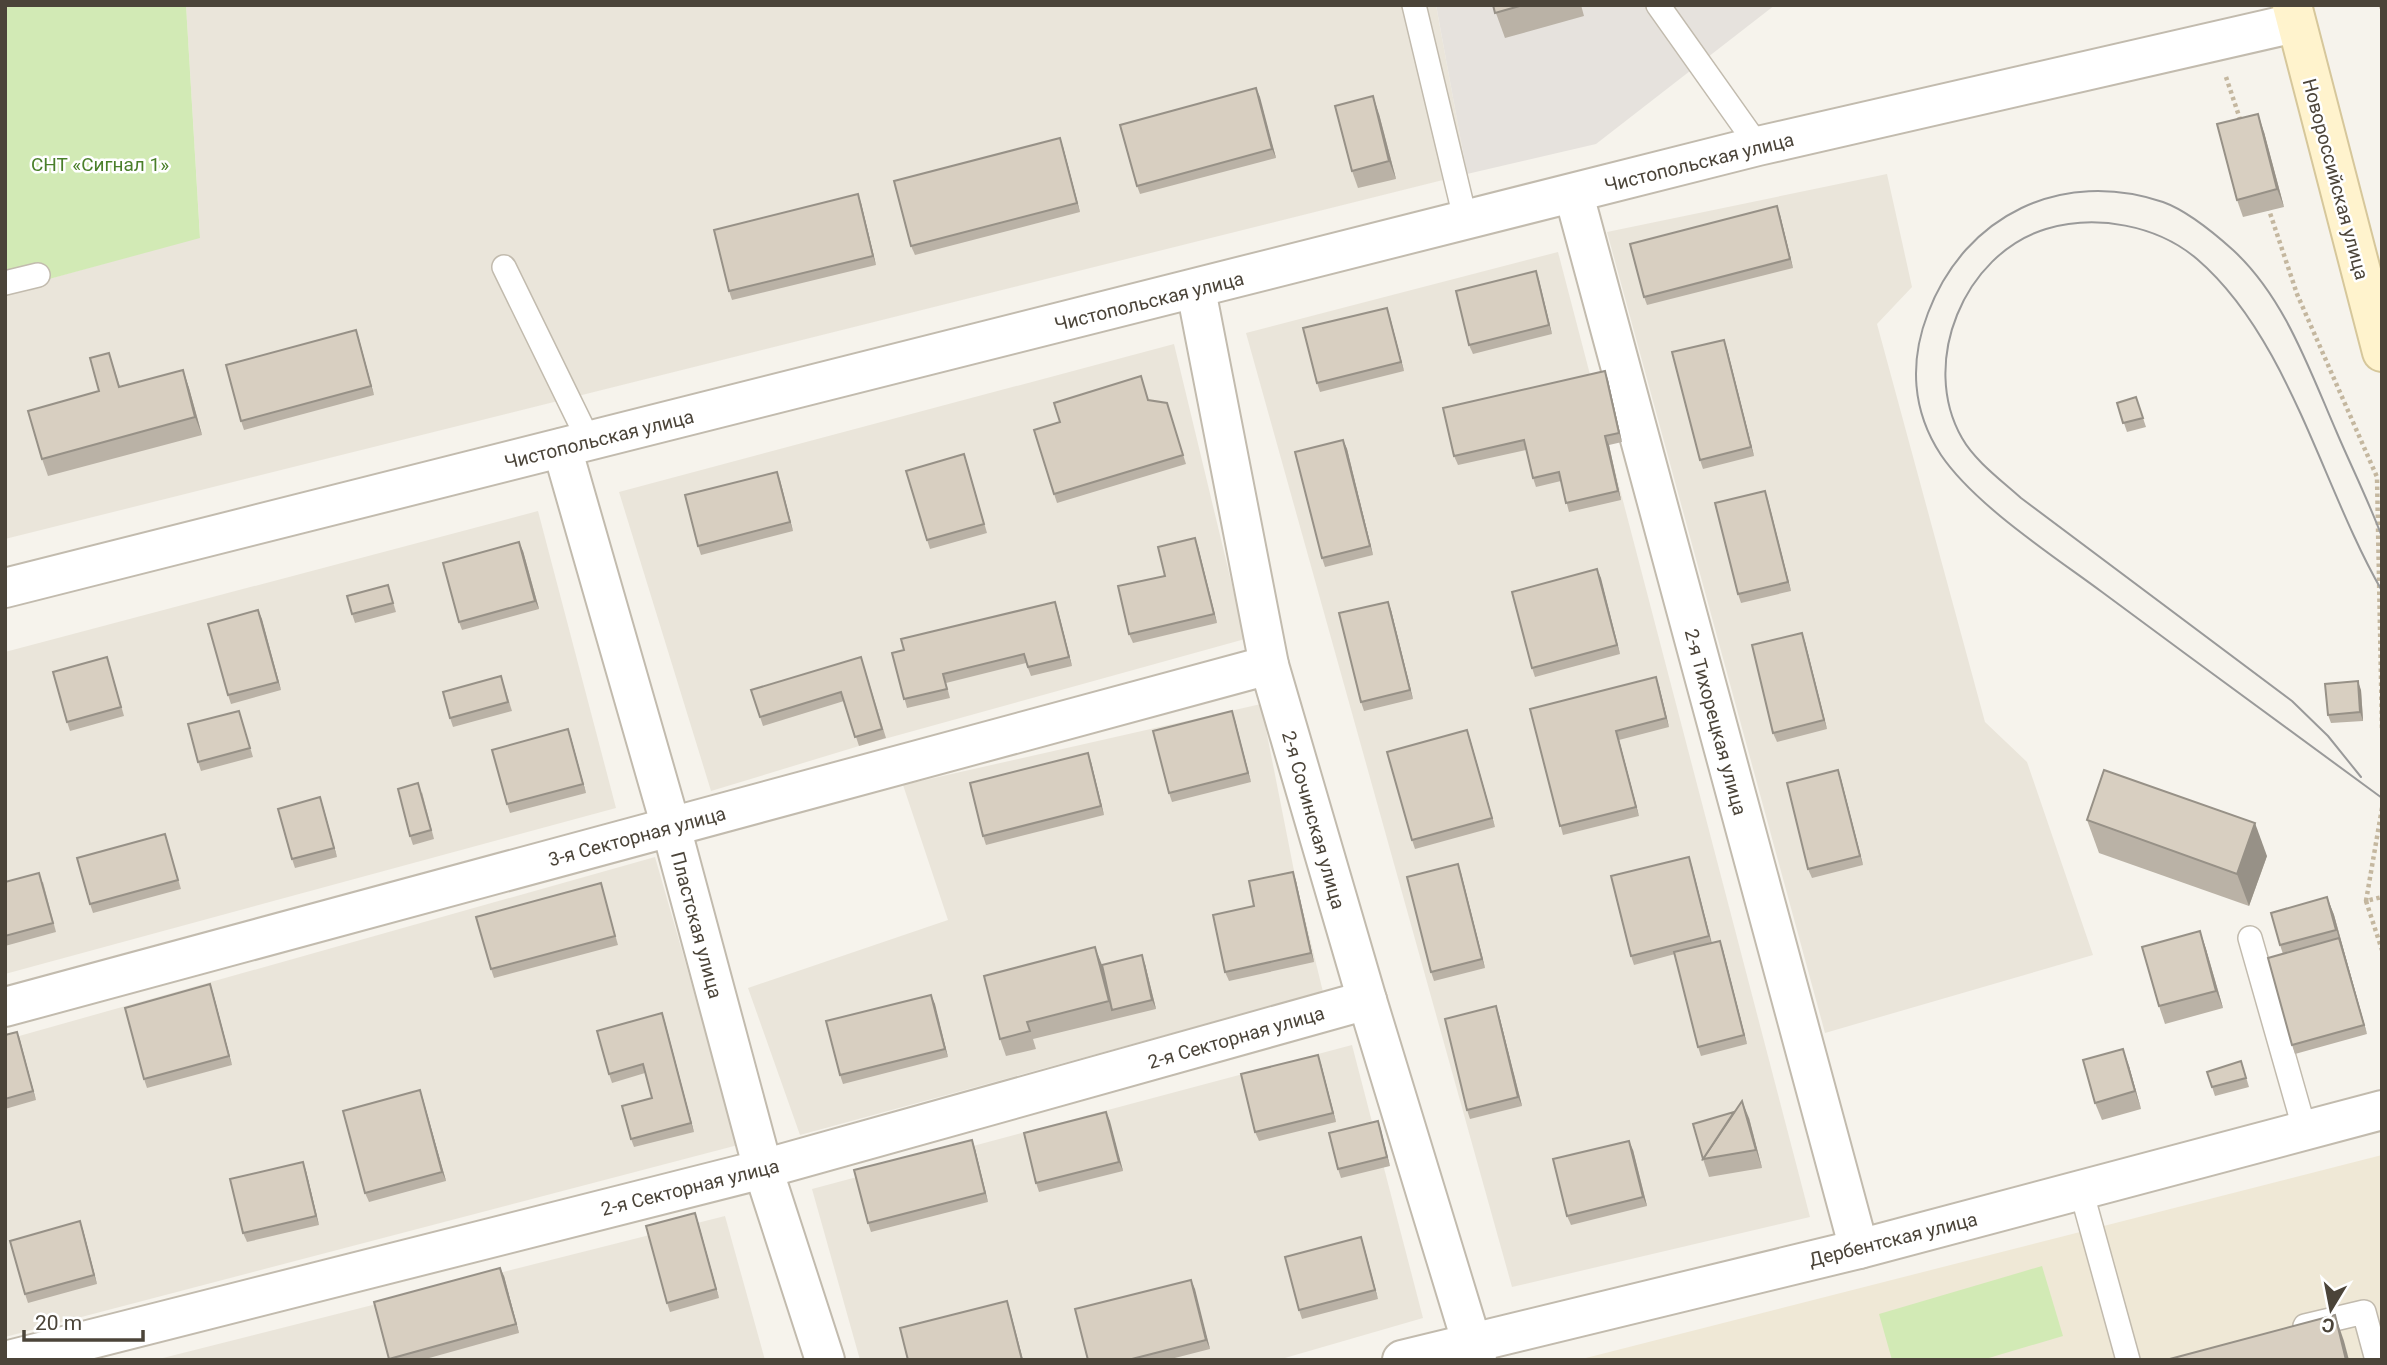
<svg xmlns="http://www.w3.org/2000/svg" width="2387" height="1365" font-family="Roboto,sans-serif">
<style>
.residential{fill:#eae5da}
.industrial{fill:#e6e2dd}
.education{fill:#efe8d6}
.green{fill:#d2eab5}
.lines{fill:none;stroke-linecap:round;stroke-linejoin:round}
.service-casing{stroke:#c2bbae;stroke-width:26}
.minor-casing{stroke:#c2bbae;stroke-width:42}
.secondary-casing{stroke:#d6c79b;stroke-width:42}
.path{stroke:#c4b79f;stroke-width:4.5;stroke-dasharray:3.5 3.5;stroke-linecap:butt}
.service{stroke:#fff;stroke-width:23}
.minor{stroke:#fff;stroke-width:38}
.secondary{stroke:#fff3cd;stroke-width:38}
.tram{stroke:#9a9a9a;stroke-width:2}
.wall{fill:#bab2a6}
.shaded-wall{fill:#979187}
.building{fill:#d8cfc1;stroke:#979187;stroke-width:2}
.labels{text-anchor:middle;stroke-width:5;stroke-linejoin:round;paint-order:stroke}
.street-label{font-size:19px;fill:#4b4439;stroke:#fff}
.park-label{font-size:19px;fill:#4a7f2a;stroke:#fff}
</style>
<rect width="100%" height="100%" fill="#f6f3ec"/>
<g class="residential">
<path d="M186,5H1436L1467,174L5,539V291L200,237Z"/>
<path d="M1887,174L1912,287L1877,324L1985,722L2027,762L2093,955L1825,1033L1607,232Z"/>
<path d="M1558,252L1810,1217L1512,1287L1246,333Z"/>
<path d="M1174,344L1245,639L859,746L711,791L619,492Z"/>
<path d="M538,511L616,808L5,974V652Z"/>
<path d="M1261,704L1296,881L1323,992L800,1135L748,988L948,920L903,785Z"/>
<path d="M655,857L738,1145L5,1337V1040Z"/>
<path d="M1352,1045L1423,1318L1278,1360H860L812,1189Z"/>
<path d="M725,1216L765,1360H155Z"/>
</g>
<path class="industrial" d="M1436,5H1775L1596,144L1467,174Z"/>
<path class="education" d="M2382,1155V1360H1578Z"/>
<g class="green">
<path d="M5,5H186L200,238L5,291Z"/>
<path d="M2042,1266L2063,1336L1982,1360H1892L1879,1314Z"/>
</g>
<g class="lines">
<defs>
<g id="service">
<path d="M1414,5L1466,222"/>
<path d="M1658,5L1758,146"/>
<path d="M504,267L589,441"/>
<path d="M5,283L38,275"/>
<path d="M2250,938L2305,1131"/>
<path d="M2081,1190L2128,1360"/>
<path d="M2305,1326L2364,1312L2377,1360"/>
</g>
<g id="minor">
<path d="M1574,195L1859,1249"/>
<path d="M1196,290L1269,665L1367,1000L1477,1360"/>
<path d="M562,448L671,827L763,1169L825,1360"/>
<path d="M5,588L1758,146L2295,23"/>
<path d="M5,1007L1269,665"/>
<path d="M9,1360L763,1169L1367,1000"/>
<path d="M1402,1360L1859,1249L2382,1110"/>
</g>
<path id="secondary" d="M2292,5L2382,352"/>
</defs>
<use href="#service" class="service-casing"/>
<use href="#minor" class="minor-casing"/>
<use href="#secondary" class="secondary-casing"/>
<g class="path">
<path d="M2381,5L2382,9"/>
<path d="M2226,77L2241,122"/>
<path d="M2268,207L2297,294L2377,477L2382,730"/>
<path d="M2382,808L2366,901L2382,897"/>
<path d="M2366,901L2382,950"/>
</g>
<use href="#service" class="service"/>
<use href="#minor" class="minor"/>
<use href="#secondary" class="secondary"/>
<g class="tram">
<path d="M2382,537C2369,502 2352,468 2337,433C2309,369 2285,298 2233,250C2213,232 2188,211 2163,202C2062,168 1965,215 1928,313C1909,362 1912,411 1941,455C1975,505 2052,555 2102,592C2195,661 2288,729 2382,798"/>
<path d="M2361,777L2328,736L2292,701L2021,498C2001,480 1975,461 1962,438C1919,363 1964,254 2046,229C2096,214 2157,225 2197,259C2289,338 2322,487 2382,591"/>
</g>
</g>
<g class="wall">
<path d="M1493,5H1581L1584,16L1505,38Z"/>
<path d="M1256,88L1276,158L1140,194L1137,186Z"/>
<path d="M1379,114L1396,179L1358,188L1352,171Z"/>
<path d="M2264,132L2284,207L2243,217L2237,200Z"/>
<path d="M1063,147L1080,212L915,255L911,246Z"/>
<path d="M861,203L876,265L732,300L729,291Z"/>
<path d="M1780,215L1793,268L1647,305L1644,297Z"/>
<path d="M1536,271L1552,334L1473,354L1469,345Z"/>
<path d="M1387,308L1404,371L1320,392L1317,383Z"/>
<path d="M356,330L374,395L244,430L241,421Z"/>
<path d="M1727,349L1754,456L1703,469L1700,460Z"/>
<path d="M183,370L189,388L202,435L48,476L42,459L115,371L120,387Z"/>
<path d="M1605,371L1608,380L1622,442L1609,445L1621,500L1569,512L1561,481L1536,487L1533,478L1526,450L1458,465L1454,456Z"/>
<path d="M2136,397L2146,427L2127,432L2117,403Z"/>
<path d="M1149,401L1167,403L1186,464L1057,503L1054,494Z"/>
<path d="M1343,440L1347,449L1373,555L1325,567L1322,558Z"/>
<path d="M967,463L987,533L930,549L927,540Z"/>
<path d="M777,472L793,531L701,555L698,546Z"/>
<path d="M1765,491L1791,591L1741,603L1738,594Z"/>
<path d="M1195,538L1198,547L1217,623L1133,643L1129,634L1165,576Z"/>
<path d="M523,551L539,609L462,630L459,622Z"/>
<path d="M1597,569L1620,654L1535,677L1532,668Z"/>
<path d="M388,585L396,612L355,623L352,614Z"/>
<path d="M1388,602L1391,610L1413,699L1364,711L1361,702Z"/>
<path d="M258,610L281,690L231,704L228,695Z"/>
<path d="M1058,611L1072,666L1031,676L1026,663L946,683L950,698L907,708L892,653Z"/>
<path d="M1805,642L1827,729L1777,742L1773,733Z"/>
<path d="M110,666L124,716L70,731L67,722Z"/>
<path d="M864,666L886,738L859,746L844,701L763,726L751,690Z"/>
<path d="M504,685L512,711L453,727L450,718Z"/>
<path d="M1659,686L1669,727L1619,740L1639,816L1563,835L1530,709Z"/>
<path d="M2361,690L2363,721L2331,723L2328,715Z"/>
<path d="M239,711L253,757L201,771L198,762Z"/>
<path d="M1232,711L1251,782L1172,802L1169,793Z"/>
<path d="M571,738L586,793L510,813L507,804Z"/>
<path d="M1470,739L1495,827L1415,849L1412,840Z"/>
<path d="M1091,762L1104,815L986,845L983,836Z"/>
<path d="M1841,779L1863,865L1812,878L1808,869Z"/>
<path d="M422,792L434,839L413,845L410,836Z"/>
<path d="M320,797L337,857L295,868L292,859Z"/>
<path d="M2087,820L2267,856L2249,906L2099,853Z"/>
<path d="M165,834L181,889L93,913L90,904Z"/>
<path d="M1689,857L1712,943L1723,950L1747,1044L1701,1056L1698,1047L1675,954L1634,965L1631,956Z"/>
<path d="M1293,872L1296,881L1314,962L1229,981L1225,972L1254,906Z"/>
<path d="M1461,873L1485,968L1434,981L1431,972Z"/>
<path d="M5,882H43L56,932L5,946Z"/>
<path d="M601,883L618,945L494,978L491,969Z"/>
<path d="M2327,897L2334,915L2367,1034L2295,1054L2292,1045L2283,954L2280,945Z"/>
<path d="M2200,931L2206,949L2223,1008L2165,1024L2159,1006Z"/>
<path d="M1145,964L1156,1009L1033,1039L1036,1049L1006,1056L1000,1039L1102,965Z"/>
<path d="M213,993L232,1065L147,1088L144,1079Z"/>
<path d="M931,995L948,1057L843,1084L840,1075Z"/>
<path d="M1496,1006L1499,1015L1522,1106L1470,1119L1467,1110Z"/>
<path d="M662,1013L694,1132L634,1147L631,1139L652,1098L645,1073L612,1083L609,1074Z"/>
<path d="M17,1032L36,1100L5,1109V1035Z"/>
<path d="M1321,1064L1336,1122L1259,1141L1255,1132Z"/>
<path d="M2129,1066L2141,1109L2102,1120L2095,1103Z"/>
<path d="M2244,1070L2249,1087L2215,1096L2207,1072Z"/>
<path d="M420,1090L446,1181L369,1202L365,1193Z"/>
<path d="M1106,1112L1123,1171L1039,1192L1036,1183Z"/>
<path d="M1749,1118L1762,1168L1709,1177L1703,1159Z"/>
<path d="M1378,1121L1390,1166L1341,1178L1338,1169Z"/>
<path d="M975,1149L988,1202L871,1232L868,1223Z"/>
<path d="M1633,1150L1647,1206L1571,1225L1567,1216Z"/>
<path d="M303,1162L306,1171L319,1225L247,1242L243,1233Z"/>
<path d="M698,1222L719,1298L670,1312L667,1303Z"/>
<path d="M83,1230L97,1284L28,1303L25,1294Z"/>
<path d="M1361,1237L1378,1299L1302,1319L1299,1310Z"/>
<path d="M504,1276L519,1333L422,1360H390L374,1302Z"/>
<path d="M1191,1280L1210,1349L1167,1360H1088Z"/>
</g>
<g class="shaded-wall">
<path d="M1256,88L1260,97L1276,158L1272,149Z"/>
<path d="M1373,96L1379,114L1396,179L1389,161Z"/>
<path d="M2258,114L2264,132L2284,207L2277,189Z"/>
<path d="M1060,138L1063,147L1080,212L1077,203Z"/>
<path d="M858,194L861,203L876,265L873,256Z"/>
<path d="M1777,206L1780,215L1793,268L1790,259Z"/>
<path d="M1536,271L1539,280L1552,334L1549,325Z"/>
<path d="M1387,308L1390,317L1404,371L1401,362Z"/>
<path d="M356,330L359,339L374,395L371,386Z"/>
<path d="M1724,340L1727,349L1754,456L1751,447Z"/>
<path d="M183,370L189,388L202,435L195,417Z"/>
<path d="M1605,371L1608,380L1622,442L1619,433Z"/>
<path d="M1605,436L1609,445L1621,500L1618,491Z"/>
<path d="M1343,440L1347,449L1373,555L1370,546Z"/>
<path d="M777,472L780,480L793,531L790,522Z"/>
<path d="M1765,491L1768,500L1791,591L1788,582Z"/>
<path d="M1195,538L1198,547L1217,623L1214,614Z"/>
<path d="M519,542L523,551L539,609L535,601Z"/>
<path d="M1597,569L1601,578L1620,654L1617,645Z"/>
<path d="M1055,602L1058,611L1072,666L1069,657Z"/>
<path d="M1388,602L1391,610L1413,699L1410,690Z"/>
<path d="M258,610L262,619L281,690L278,682Z"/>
<path d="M1802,633L1805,642L1827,729L1824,720Z"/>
<path d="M1656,677L1659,686L1669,727L1666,718Z"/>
<path d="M2358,681L2361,690L2363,721L2360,712Z"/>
<path d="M1232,711L1235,720L1251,782L1248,773Z"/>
<path d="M568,729L571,738L586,793L583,784Z"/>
<path d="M1467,730L1470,739L1495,827L1492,818Z"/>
<path d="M1616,731L1619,740L1639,816L1636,807Z"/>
<path d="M1088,753L1091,762L1104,815L1101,806Z"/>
<path d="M1838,770L1841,779L1863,865L1860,856Z"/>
<path d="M320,797L323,806L337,857L334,848Z"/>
<path d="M2255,823L2267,856L2249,906L2237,874Z"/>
<path d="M1689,857L1692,866L1712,945L1709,936Z"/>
<path d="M1458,864L1461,873L1485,968L1482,959Z"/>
<path d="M1293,872L1296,881L1314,962L1311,953Z"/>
<path d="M2327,897L2334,915L2367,1034L2364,1025Z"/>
<path d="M2200,931L2206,949L2223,1008L2216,991Z"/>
<path d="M1720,941L1723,950L1747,1044L1744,1035Z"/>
<path d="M1095,947L1102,965L1112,1010L1109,1001Z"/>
<path d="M1142,955L1145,964L1156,1009L1152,1000Z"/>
<path d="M210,984L213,993L232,1065L229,1056Z"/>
<path d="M931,995L935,1004L948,1057L945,1049Z"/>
<path d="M1496,1006L1499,1015L1522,1106L1518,1097Z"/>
<path d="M662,1013L665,1022L694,1132L691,1123Z"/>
<path d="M17,1032L20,1040L36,1100L33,1091Z"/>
<path d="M2123,1049L2129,1066L2141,1109L2135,1091Z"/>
<path d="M1318,1055L1321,1064L1336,1122L1333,1113Z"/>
<path d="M420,1090L423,1099L446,1181L442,1172Z"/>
<path d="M1742,1101L1749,1118L1762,1168L1756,1150Z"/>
<path d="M1106,1112L1110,1121L1123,1171L1119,1162Z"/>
<path d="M1378,1121L1381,1130L1390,1166L1387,1157Z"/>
<path d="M972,1140L975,1149L988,1202L985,1193Z"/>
<path d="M1629,1141L1633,1150L1647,1206L1643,1197Z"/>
<path d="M303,1162L306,1171L319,1225L316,1216Z"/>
<path d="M695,1213L698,1222L719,1298L716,1289Z"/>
<path d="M80,1221L83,1230L97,1284L94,1275Z"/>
<path d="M1361,1237L1364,1246L1378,1299L1375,1290Z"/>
<path d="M500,1268L504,1276L519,1333L516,1324Z"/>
<path d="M1191,1280L1195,1289L1210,1349L1206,1340Z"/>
<path d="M1007,1301L1010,1310L1023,1360H1022Z"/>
<path d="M2335,1315L2344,1341L2349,1360H2346Z"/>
</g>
<g class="building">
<path d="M1493,5H1523L1495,13Z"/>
<path d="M1256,88L1272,149L1137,186L1120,125Z"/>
<path d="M1373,96L1389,161L1352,171L1335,106Z"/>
<path d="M2258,114L2277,189L2237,200L2217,124Z"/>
<path d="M1060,138L1077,203L911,246L894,181Z"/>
<path d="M858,194L873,256L729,291L714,230Z"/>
<path d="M1777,206L1790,259L1644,297L1630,244Z"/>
<path d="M1536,271L1549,325L1469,345L1456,291Z"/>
<path d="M1387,308L1401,362L1317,383L1303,328Z"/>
<path d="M356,330L371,386L241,421L226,365Z"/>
<path d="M1724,340L1751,447L1700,460L1672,352Z"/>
<path d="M109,353L119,387L183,370L195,417L42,459L28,411L99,391L90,358Z"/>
<path d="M1605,371L1619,433L1605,436L1618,491L1566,503L1559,472L1533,478L1524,440L1454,456L1443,408Z"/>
<path d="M1141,376L1148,400L1167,403L1183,455L1054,494L1034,430L1060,422L1054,403Z"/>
<path d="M2136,397L2143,418L2123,423L2117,403Z"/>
<path d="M1343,440L1370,546L1322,558L1295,452Z"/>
<path d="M964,454L984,524L927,540L906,471Z"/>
<path d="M777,472L790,522L698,546L685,495Z"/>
<path d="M1765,491L1788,582L1738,594L1715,503Z"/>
<path d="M1195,538L1214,614L1129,634L1118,586L1165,576L1158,547Z"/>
<path d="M519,542L535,601L459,622L443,563Z"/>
<path d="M1597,569L1617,645L1532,668L1512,592Z"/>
<path d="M388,585L393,603L352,614L347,596Z"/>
<path d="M1055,602L1069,657L1028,667L1024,654L943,674L947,689L904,699L892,653L904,650L901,639Z"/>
<path d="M1388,602L1410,690L1361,702L1339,613Z"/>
<path d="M258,610L278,682L228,695L208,624Z"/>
<path d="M1802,633L1824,720L1773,733L1752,645Z"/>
<path d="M107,657L121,707L67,722L53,672Z"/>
<path d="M861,657L882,729L855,737L841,692L760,717L751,690Z"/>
<path d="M501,676L508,702L450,718L443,692Z"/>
<path d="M1656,677L1666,718L1616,731L1636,807L1560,826L1530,709Z"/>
<path d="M2358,681L2360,712L2328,715L2325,684Z"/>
<path d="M239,711L250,748L198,762L188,724Z"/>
<path d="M1232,711L1248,773L1169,793L1153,731Z"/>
<path d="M568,729L583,784L507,804L492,750Z"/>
<path d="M1467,730L1492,818L1412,840L1387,752Z"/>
<path d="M1088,753L1101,806L983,836L970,783Z"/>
<path d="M1838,770L1860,856L1808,869L1787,783Z"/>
<path d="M2104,770L2255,823L2237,874L2087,820Z"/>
<path d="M418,783L431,830L410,836L398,789Z"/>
<path d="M320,797L334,848L292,859L278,809Z"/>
<path d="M165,834L178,880L90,904L77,858Z"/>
<path d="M1689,857L1709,936L1631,956L1611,876Z"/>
<path d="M1458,864L1482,959L1431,972L1407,877Z"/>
<path d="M1293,872L1311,953L1225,972L1213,915L1254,906L1249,881Z"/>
<path d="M39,873L53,923L5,936V882Z"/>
<path d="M601,883L615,936L491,969L476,917Z"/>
<path d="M2327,897L2336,930L2280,945L2271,913Z"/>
<path d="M2200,931L2216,991L2159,1006L2142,947Z"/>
<path d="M2339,938L2364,1025L2292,1045L2268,958Z"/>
<path d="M1720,941L1744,1035L1698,1047L1674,952Z"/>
<path d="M1095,947L1109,1001L1027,1022L1030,1031L1000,1039L984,976Z"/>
<path d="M1142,955L1152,1000L1112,1010L1102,965Z"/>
<path d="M210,984L229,1056L144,1079L125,1008Z"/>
<path d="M931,995L945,1049L840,1075L826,1021Z"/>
<path d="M1496,1006L1518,1097L1467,1110L1445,1019Z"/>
<path d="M662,1013L691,1123L631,1139L622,1106L652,1098L643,1064L609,1074L597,1031Z"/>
<path d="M17,1032L33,1091L5,1099V1035Z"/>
<path d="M2123,1049L2135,1091L2095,1103L2083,1060Z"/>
<path d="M1318,1055L1333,1113L1255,1132L1241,1074Z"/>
<path d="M2241,1061L2246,1078L2212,1087L2207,1072Z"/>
<path d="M420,1090L442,1172L365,1193L343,1111Z"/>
<path d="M1742,1101L1756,1150L1703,1159Z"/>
<path d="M1106,1112L1119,1162L1036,1183L1024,1133Z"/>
<path d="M1734,1112L1703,1159L1693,1124Z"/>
<path d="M1378,1121L1387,1157L1338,1169L1329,1133Z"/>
<path d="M972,1140L985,1193L868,1223L854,1170Z"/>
<path d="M1629,1141L1643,1197L1567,1216L1553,1159Z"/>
<path d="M303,1162L316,1216L243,1233L230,1179Z"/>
<path d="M695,1213L716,1289L667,1303L646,1226Z"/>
<path d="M80,1221L94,1275L25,1294L10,1241Z"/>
<path d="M1361,1237L1375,1290L1299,1310L1285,1257Z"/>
<path d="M500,1268L516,1324L389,1359L374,1302Z"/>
<path d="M1191,1280L1206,1340L1128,1360H1088L1075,1309Z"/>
<path d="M1007,1301L1022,1360H908L900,1328Z"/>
<path d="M2335,1315L2346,1360H2166Z"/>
</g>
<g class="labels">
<g class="street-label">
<text transform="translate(1699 162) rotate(-14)" y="7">Чистопольская улица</text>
<text transform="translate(2336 179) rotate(75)" y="7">Новороссийская улица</text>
<text transform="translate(1149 301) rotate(-14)" y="7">Чистопольская улица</text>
<text transform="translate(599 439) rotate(-14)" y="7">Чистопольская улица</text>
<text transform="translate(1716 722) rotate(75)" y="7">2-я Тихорецкая улица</text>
<text transform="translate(1314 820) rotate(74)" y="7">2-я Сочинская улица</text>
<text transform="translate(637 836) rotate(-15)" y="7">3-я Секторная улица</text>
<text transform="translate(697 925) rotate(75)" y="7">Пластская улица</text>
<text transform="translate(1236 1037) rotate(-16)" y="7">2-я Секторная улица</text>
<text transform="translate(690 1187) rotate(-14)" y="7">2-я Секторная улица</text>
<text transform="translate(1893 1239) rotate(-14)" y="7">Дербентская улица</text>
</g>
<g class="park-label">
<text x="100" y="171">СНТ «Сигнал 1»</text>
</g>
</g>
<rect width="2387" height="1365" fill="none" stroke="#4b4439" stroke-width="14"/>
<g transform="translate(2331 1309) rotate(190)" stroke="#ffffff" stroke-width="5" paint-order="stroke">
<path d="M0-5L12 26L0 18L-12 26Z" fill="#4b4439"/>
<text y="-10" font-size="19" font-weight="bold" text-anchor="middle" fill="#4b4439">С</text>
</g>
<path d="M24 1330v10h119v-10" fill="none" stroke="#4b4439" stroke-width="3.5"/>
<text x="35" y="1330" font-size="21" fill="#4b4439" stroke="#ffffff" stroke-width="5" paint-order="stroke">20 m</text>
</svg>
